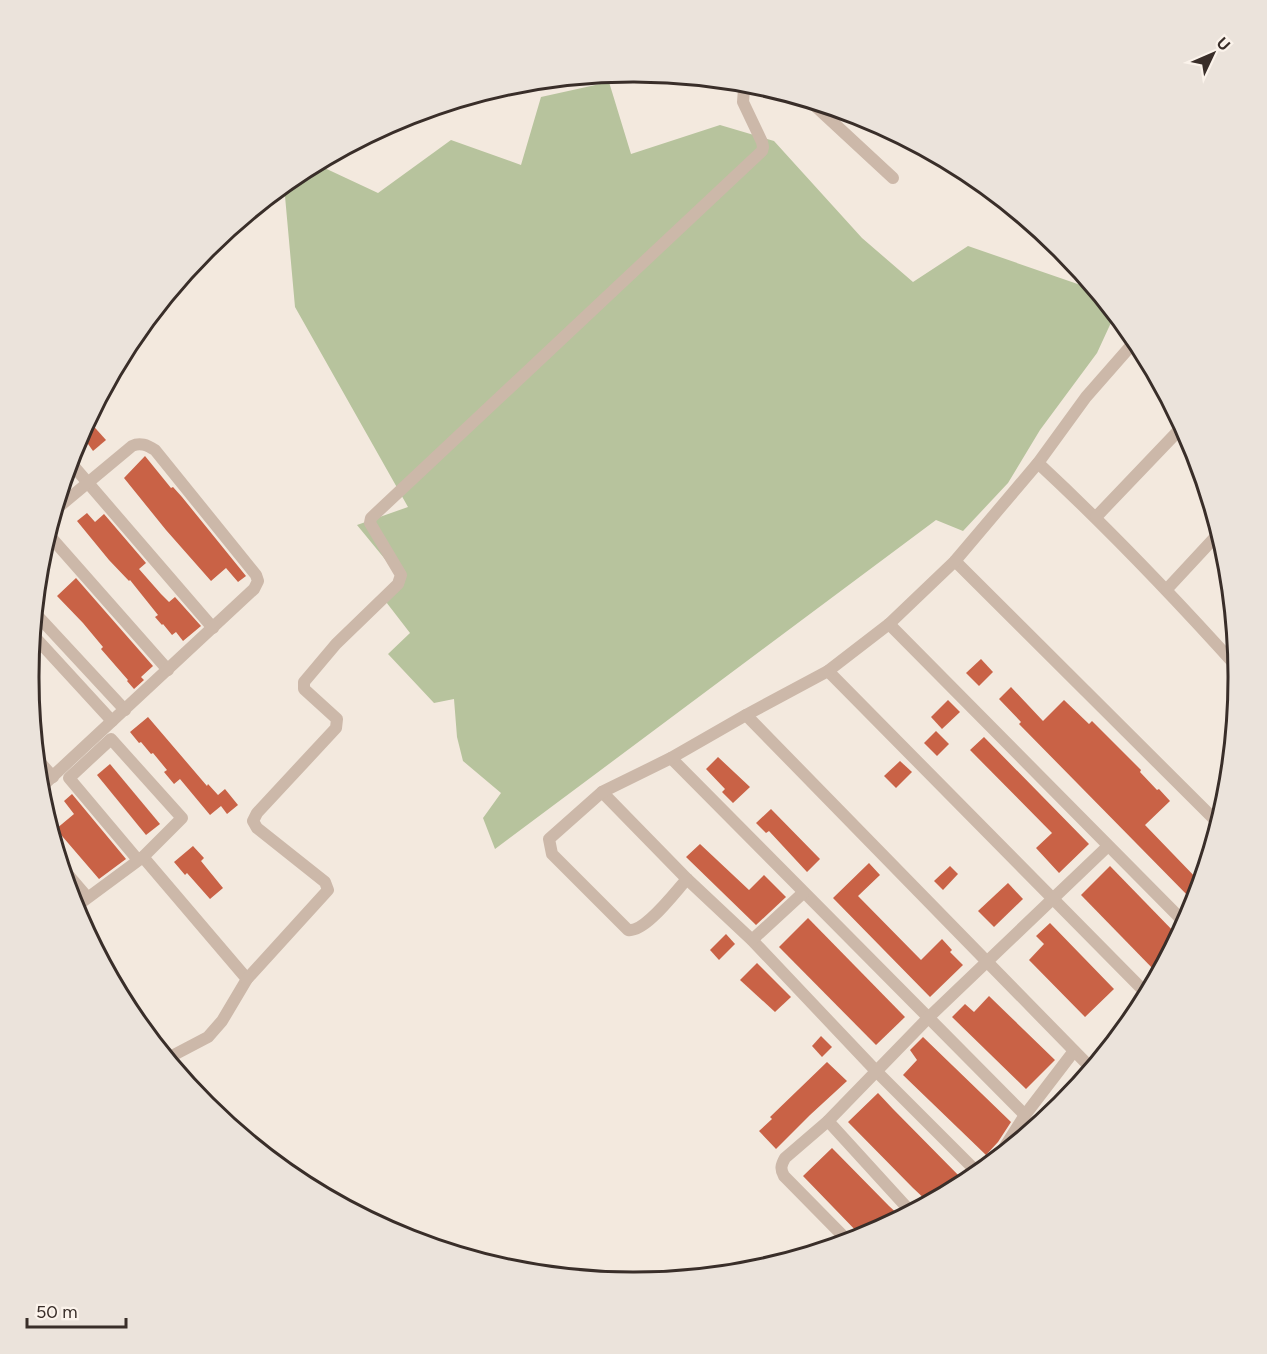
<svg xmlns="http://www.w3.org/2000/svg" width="1267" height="1354" font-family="Figtree,sans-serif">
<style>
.green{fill:#b7c39d}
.building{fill:#c96246}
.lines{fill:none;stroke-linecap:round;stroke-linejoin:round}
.street{stroke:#ccb8a9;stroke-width:12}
.rim{fill:none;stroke:#392e29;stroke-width:3}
</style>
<rect width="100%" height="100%" fill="#f3e9de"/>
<path class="green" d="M609,82L631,154L720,125L774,141L862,238L913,282L968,246L1095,290L1115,314L1097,353L1040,430L1008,483L963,531L936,520L495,849L483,818L501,793L463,761L457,737L454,699L434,703L388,654L410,633L383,598L398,575L357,525L408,507L295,307L284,185L298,174L316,164L378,193L451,140L521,165L541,97Z"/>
<g class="building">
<path d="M88,420L106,440L93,451L81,434Z"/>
<path d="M145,456L171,488L173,487L182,497L246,576L238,582L226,568L211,581L166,530L124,478Z"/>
<path d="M87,513L95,522L104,514L146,563L139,569L161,594L169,602L175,597L201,626L183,641L176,632L172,635L163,624L162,625L155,617L158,615L130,580L129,581L109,560L77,521Z"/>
<path d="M76,578L153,666L141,677L144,680L134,689L127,681L128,680L101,649L103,647L83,623L57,596Z"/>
<path d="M981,659L993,672L979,686L966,673Z"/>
<path d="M1011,687L1043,721L1064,700L1089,724L1092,721L1141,770L1140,772L1157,790L1159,789L1170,801L1145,825L1200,882L1194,902L1019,724L1021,722L999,699Z"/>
<path d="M948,700L960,712L942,729L931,717Z"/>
<path d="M148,717L207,786L208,784L218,795L225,789L238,805L227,814L221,806L210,815L180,779L174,784L164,772L167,770L153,753L151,754L141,742L139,743L130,732Z"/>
<path d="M936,731L949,744L937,756L924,743Z"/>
<path d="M984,737L1089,844L1059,873L1036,848L1052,833L970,750Z"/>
<path d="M718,757L750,787L733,803L722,792L725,789L706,769Z"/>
<path d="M900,761L912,772L896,788L884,776Z"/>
<path d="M110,764L160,824L146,835L97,775Z"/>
<path d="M72,794L126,859L99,879L56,829L74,814L64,801Z"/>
<path d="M771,809L820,859L807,872L769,831L766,833L756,823Z"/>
<path d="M700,844L749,890L764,875L786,897L756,925L686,857Z"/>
<path d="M193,846L204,858L201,861L223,888L210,899L187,873L185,875L174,862Z"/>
<path d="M869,863L880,875L858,896L921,960L942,939L952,950L950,952L963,965L930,997L833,898Z"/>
<path d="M950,866L958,874L943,890L934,881Z"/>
<path d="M1110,866L1178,936L1158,974L1081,895Z"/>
<path d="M1008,883L1023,899L994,927L978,911Z"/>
<path d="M808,918L905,1017L876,1045L779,947Z"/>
<path d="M1050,923L1114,989L1085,1017L1029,960L1044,944L1036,936Z"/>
<path d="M726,934L735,944L719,960L710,950Z"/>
<path d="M757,963L791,997L775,1012L740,980Z"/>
<path d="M989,996L1055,1060L1026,1089L952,1017L965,1004L974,1012Z"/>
<path d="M821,1036L832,1047L822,1057L812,1046Z"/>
<path d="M923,1037L1011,1122L998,1142L986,1155L903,1075L917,1060L910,1050Z"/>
<path d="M827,1062L847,1081L810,1115L776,1149L759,1131L772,1119L770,1117Z"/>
<path d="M878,1093L893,1109L965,1182L928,1202L913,1188L848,1122Z"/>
<path d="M832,1148L889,1206L901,1217L862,1237L803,1176Z"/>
</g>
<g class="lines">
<g class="street">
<path d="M811,102L893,178"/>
<path d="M70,462L213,628"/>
<path d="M1038,463C1108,528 1173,596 1237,667"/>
<path d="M1096,517L1182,427"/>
<path d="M48,534L168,670"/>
<path d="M955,561L1218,823"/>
<path d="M1167,589L1219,533"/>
<path d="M35,613L125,710"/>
<path d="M889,624L1185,923"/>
<path d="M33,635L112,721"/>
<path d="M828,671L1147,994"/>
<path d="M746,715L1091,1068"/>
<path d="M671,758L1025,1115"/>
<path d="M37,759L53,777"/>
<path d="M39,789L254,589L258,581L256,575L155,450C147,445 140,442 132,446L55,510"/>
<path d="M602,792L687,879L752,940L877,1072L978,1173"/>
<path d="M143,857L247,979L222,1021L208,1037L168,1058"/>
<path d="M63,869L87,897"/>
<path d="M687,879C675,892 645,933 628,930L552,854L549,839L602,792L671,758L746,715L828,671L889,624L955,561L1038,463L1086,397L1136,340"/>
<path d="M74,908L143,857L182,818L111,739L69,778L138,860"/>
<path d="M752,940L803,893"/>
<path d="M247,979L328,890L325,882L257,828L253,821L257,813L336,728L337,719L304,689V682L336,644L398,584L401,575L370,523L371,518L762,151L763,147L762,142L743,102L744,89L750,83"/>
<path d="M828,1121L911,1212"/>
<path d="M999,1156L1025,1115L1074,1051"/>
<path d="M848,1241L784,1176C780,1169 781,1165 785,1158L828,1121L929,1017L1107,847"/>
</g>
</g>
<path d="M0 0H1267V1354H0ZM633 82H634A594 594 0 0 1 1228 676V678A594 594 0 0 1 634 1272H633A594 594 0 0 1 39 678V676A594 594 0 0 1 633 82Z" fill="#ebe3db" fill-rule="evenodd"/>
<path class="rim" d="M633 82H634A594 594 0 0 1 1228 676V678A594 594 0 0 1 634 1272H633A594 594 0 0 1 39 678V676A594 594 0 0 1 633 82Z"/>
<g transform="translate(1213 54) rotate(46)" stroke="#fbf3eb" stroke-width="4.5" paint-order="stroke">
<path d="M0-4.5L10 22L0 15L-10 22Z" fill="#392e29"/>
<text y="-9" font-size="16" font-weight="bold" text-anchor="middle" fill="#392e29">U</text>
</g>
<path d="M27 1318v9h99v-9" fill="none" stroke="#392e29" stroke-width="3"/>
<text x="36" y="1318" font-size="18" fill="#392e29" stroke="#fbf3eb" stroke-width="4.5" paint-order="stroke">50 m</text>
</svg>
